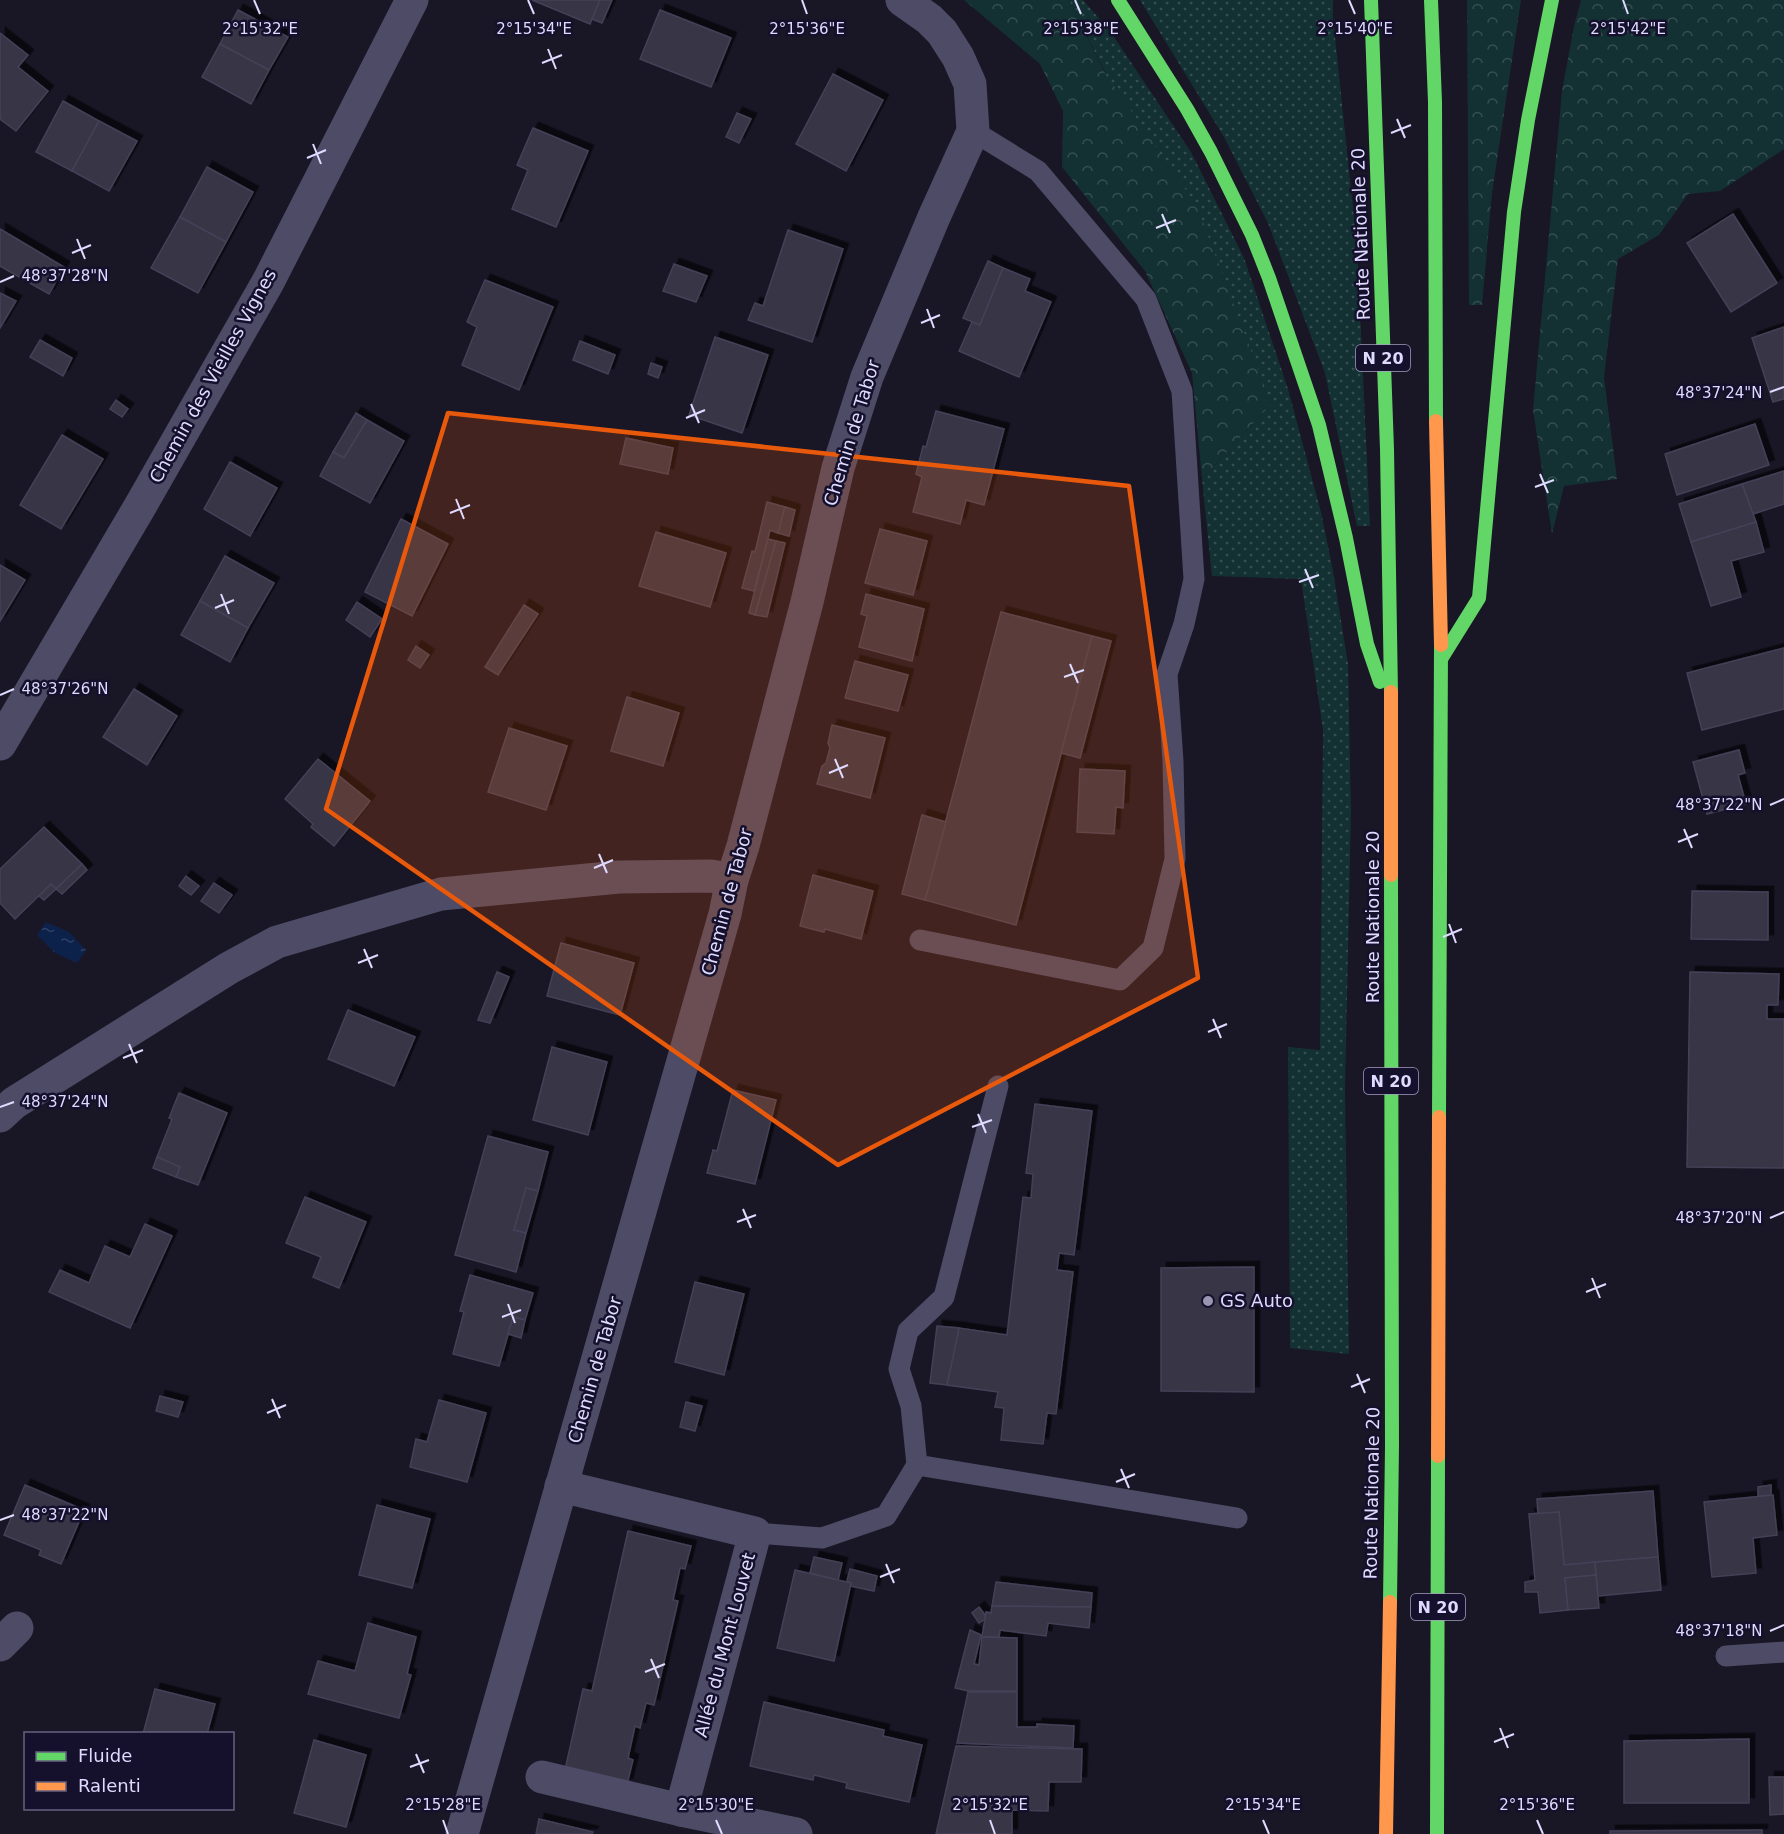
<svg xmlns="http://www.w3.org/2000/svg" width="1784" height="1834" font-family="'DejaVu Sans',sans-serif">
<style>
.green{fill:url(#green-dots)}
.forest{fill:url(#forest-crowns)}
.water{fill:url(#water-ripples)}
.building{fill:#383446;stroke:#454158;stroke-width:1.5;filter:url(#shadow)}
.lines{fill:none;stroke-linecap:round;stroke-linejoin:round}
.lane{stroke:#4d4b66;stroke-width:21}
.street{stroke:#4d4b66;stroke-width:33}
.fast{stroke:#63d668;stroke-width:14}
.slow{stroke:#ff974d;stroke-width:14}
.marked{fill:#e8590c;fill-opacity:0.2;stroke:#e8590c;stroke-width:4.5;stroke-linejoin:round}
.ticks{fill:none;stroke:#dfdaff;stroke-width:2}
.poi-dot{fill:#9a95b3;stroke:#15102b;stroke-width:2}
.labels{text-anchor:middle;stroke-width:5;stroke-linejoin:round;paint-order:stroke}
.shield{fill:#15102b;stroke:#a29dbf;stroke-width:1.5}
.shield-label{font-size:16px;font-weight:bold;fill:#dfdaff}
.street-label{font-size:18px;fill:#dfdaff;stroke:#15102b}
.poi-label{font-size:18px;fill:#dfdaff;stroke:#15102b;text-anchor:start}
.ticks-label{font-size:15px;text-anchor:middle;fill:#dfdaff;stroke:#15102b;stroke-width:5;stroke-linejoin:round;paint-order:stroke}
</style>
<defs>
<pattern id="green-dots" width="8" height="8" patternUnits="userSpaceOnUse" patternTransform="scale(1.5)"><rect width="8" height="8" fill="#133133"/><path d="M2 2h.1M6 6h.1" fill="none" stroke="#354e52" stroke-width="1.8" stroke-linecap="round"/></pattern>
<pattern id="forest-crowns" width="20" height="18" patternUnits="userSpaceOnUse" patternTransform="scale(1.5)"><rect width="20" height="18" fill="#133133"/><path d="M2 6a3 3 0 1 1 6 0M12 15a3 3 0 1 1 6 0" fill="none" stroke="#354e52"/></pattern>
<pattern id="water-ripples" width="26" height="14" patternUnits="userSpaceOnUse" patternTransform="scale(1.5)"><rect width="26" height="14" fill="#0c224b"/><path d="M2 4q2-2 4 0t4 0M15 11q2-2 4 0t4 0" fill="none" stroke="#2f4266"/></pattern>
<filter id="shadow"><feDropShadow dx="5.5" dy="-5.5" stdDeviation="0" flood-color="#0009"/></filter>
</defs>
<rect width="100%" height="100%" fill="#191625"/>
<g class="green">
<path d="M1069,0H1083L1110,31L1191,152L1244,258L1288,389L1321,512L1333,571L1348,664L1351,811L1345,1090L1349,1354L1290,1348L1288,1047L1320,1050L1323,730L1301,579L1212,576L1202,479L1271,404Z"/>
<path d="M1140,0H1333V18L1357,247L1370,526H1357L1325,373L1268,223L1224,137Z"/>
</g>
<g class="forest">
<path d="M964,0H1069L1105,73L1197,206L1271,404L1202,479L1192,373L1145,271L1062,167L1063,111L1040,64Z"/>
<path d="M1467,0H1521L1492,193L1482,305H1469Z"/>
<path d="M1581,0H1784V149L1720,191L1688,194L1659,235L1618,259L1604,377L1617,479L1564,486L1552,534L1533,410L1562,91L1574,26Z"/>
</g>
<path class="water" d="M46,922L69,932L86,950L77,963L55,953L37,935Z"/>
<g class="building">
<path d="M532,0H600L590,24Z"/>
<path d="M600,0H612L602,23L592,19Z"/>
<path d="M238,10L288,37L269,70L220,44Z"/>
<path d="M660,10L731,38L711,87L640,59Z"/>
<path d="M0,33L28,55L18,67L48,91L16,131L0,119Z"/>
<path d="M220,44L269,70L251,104L202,77Z"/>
<path d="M833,74L883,100L846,171L796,144Z"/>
<path d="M63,101L99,121L72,171L36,152Z"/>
<path d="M737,113L751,119L739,143L726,137Z"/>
<path d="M99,121L137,141L109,191L72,171Z"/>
<path d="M533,128L588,151L556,227L512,209L528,170L517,165Z"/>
<path d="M207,167L253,192L226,242L180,217Z"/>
<path d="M1733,214L1777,283L1731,312L1687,243Z"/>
<path d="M180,217L226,242L198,293L151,268Z"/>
<path d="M0,229L64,267L49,294L0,266Z"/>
<path d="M788,230L843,249L812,342L748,320L755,303L763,306Z"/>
<path d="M988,261L1003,268L980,325L963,318Z"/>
<path d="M674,264L707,276L696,302L663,291Z"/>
<path d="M1003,268L1030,279L1025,291L1051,302L1019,377L959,351L972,322L980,325Z"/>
<path d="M485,280L553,307L519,390L462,365L477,327L467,322Z"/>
<path d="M0,293L16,301L0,328Z"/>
<path d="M1784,327V399L1773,402L1752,338Z"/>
<path d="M715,337L768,355L742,433L689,415Z"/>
<path d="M40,340L72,358L63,376L30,357Z"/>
<path d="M580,341L615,355L608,374L573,360Z"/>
<path d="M651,363L662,367L658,378L648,374Z"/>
<path d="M116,400L128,409L122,417L110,409Z"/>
<path d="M936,411L1004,429L984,505L966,500L960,524L913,512L922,477L916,474L923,446L926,447Z"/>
<path d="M356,413L367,420L344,458L333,452Z"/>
<path d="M367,420L404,441L370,503L320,476L333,452L344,458Z"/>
<path d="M1755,424L1769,465L1677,495L1665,454Z"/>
<path d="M62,435L103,459L61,529L20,505Z"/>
<path d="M626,438L673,448L668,474L620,464Z"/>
<path d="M230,462L277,488L250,536L204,509Z"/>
<path d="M1784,471V504L1753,514L1742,484Z"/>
<path d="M1742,484L1756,522L1691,542L1679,504Z"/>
<path d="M767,502L785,507L778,533L770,530L754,591L742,588L752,551L755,552Z"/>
<path d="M785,507L795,510L789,536L778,533Z"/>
<path d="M401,519L448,544L412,616L365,592Z"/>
<path d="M1756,522L1764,552L1731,561L1741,597L1711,606L1691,542Z"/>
<path d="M880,529L927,541L913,595L865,583Z"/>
<path d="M656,532L726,553L710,607L639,586Z"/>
<path d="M768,539L776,541L755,615L749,613Z"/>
<path d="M776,541L785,543L767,617L755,615Z"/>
<path d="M225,556L274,583L248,628L200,601Z"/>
<path d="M0,565L25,580L0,621Z"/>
<path d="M866,594L924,609L912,661L859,647L867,616L861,614Z"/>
<path d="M200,601L248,628L230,662L181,635Z"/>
<path d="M357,602L382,619L370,637L346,620Z"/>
<path d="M524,605L538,614L498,675L485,667Z"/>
<path d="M1001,612L1092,636L1016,925L925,900Z"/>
<path d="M1092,636L1111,641L1080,758L1061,753Z"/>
<path d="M416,646L429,655L420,668L408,660Z"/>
<path d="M1784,648V709L1702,730L1687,673Z"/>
<path d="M855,661L908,675L898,711L845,698Z"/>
<path d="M134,689L177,716L147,765L103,737Z"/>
<path d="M627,697L679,713L663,766L611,751Z"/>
<path d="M832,725L885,738L870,798L817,784L822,766L826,763L830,748L828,743Z"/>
<path d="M509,728L567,746L546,810L488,792Z"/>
<path d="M1739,750L1745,773L1738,775L1746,804L1707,814L1693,762Z"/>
<path d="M318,759L370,801L334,846L311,827L313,824L285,799Z"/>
<path d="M1080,769L1125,771L1123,808L1116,807L1114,834L1077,832Z"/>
<path d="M922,815L946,822L925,900L902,894Z"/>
<path d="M44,827L82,864L56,889L51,884L15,919L0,903V869Z"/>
<path d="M82,864L87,870L62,894L56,889Z"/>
<path d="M813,875L873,891L861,939L825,929L824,932L800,926Z"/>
<path d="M186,876L199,886L191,895L179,886Z"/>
<path d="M214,883L232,895L219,913L201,901Z"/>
<path d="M51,884L56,889L44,900L39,896Z"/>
<path d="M1692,891L1768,892V940L1691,939Z"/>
<path d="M561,943L634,963L620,1015L547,996Z"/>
<path d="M497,972L509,977L490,1023L478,1020Z"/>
<path d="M1690,972L1779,974L1778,1005H1767V1019H1784V1168L1687,1167Z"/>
<path d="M348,1010L415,1037L394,1086L328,1059Z"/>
<path d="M552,1047L607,1062L588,1135L533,1120Z"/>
<path d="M733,1090L776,1100L755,1184L707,1173L713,1150L717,1151Z"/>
<path d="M179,1093L227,1113L198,1185L176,1177L180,1167L157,1157L172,1119L169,1118Z"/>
<path d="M1035,1104L1092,1111L1074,1255L1059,1253L1057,1270L1073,1272L1056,1414L1047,1413L1043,1444L1001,1440L1004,1408L995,1407L998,1392L947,1385L959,1328L1007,1335L1023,1197L1031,1198L1033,1174L1026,1173Z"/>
<path d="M488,1136L548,1152L538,1191L526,1188L514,1230L526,1233L516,1272L455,1255Z"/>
<path d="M157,1157L180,1167L176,1177L153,1168Z"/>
<path d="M526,1188L538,1191L526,1233L514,1230Z"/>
<path d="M305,1197L366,1222L339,1288L313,1277L321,1257L286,1243Z"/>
<path d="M145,1224L172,1236L130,1328L49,1292L60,1270L89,1283L105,1246L130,1257Z"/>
<path d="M1254,1267V1392L1161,1391V1268Z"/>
<path d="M470,1275L533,1293L525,1320L513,1317L499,1366L453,1354L464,1312L460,1311Z"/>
<path d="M695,1282L744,1294L724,1375L675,1362Z"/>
<path d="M513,1317L525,1320L521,1338L508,1334Z"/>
<path d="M937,1326L959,1328L947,1385L930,1383Z"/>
<path d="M160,1396L183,1402L178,1417L156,1411Z"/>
<path d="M439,1400L486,1413L467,1482L410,1467L416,1439L427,1442Z"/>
<path d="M686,1402L702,1406L695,1431L680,1427Z"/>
<path d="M25,1485L84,1510L61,1564L39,1555L41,1550L4,1535Z"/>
<path d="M1771,1485V1495L1758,1496V1487Z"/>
<path d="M1653,1491L1658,1557L1564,1565L1559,1512L1538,1514L1537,1499Z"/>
<path d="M1773,1495L1777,1535L1753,1538L1756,1573L1712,1577L1704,1502Z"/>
<path d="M377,1505L430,1519L412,1588L359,1575Z"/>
<path d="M1559,1512L1564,1565L1595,1562L1596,1575L1565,1578L1568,1610L1540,1613L1538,1592H1525V1582L1535,1580L1529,1514Z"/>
<path d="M628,1531L691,1546L685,1569L680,1568L673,1600L678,1601L654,1705L646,1703L640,1728L635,1726L628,1758L633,1760L627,1784L565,1770L583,1689L592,1691Z"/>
<path d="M814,1557L842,1563L838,1580L810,1573Z"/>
<path d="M1658,1557L1661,1590L1598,1596L1595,1562Z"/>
<path d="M850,1569L877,1576L874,1591L850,1586L851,1583L847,1581Z"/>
<path d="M795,1570L851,1583L834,1661L777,1648Z"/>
<path d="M1596,1575L1599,1608L1568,1610L1565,1578Z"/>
<path d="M996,1582L1092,1593L1091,1607L992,1606Z"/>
<path d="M992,1606L1091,1607L1089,1628L1048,1623L1046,1636L1000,1630L999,1637H982L986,1612L991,1613Z"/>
<path d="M979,1607L985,1615V1619L979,1623L972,1613Z"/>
<path d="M368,1623L416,1637L407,1674L411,1675L399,1718L308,1694L318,1661L355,1671Z"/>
<path d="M970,1630L981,1635L974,1664L979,1665L982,1637L1017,1638V1691H968L955,1688Z"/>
<path d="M155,1689L215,1704L207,1734H143Z"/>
<path d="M968,1692H1017V1727H1037V1724L1074,1726L1073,1748L957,1743Z"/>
<path d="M764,1702L884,1730L883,1736L922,1745L909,1802L846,1788L847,1783L814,1775L813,1780L750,1766Z"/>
<path d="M1749,1739V1803H1624V1741Z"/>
<path d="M314,1740L366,1755L346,1827L294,1813Z"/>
<path d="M956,1746L1082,1749L1081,1782H1049L1048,1811L1012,1810V1834H936Z"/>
<path d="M1769,1777H1784V1814L1770,1815Z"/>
<path d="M539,1819L593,1832L592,1834H536Z"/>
<path d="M1762,1830V1834H1610V1831Z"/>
</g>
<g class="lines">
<g class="lane">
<path d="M920,940L1120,980L1153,948L1175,859L1173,761L1167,674L1184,624L1194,579L1182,391L1146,299L1038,171L973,131"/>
<path d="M998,1086L944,1297L908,1331L899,1369L911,1406L917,1465L1237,1518"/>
<path d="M755,1533L822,1538L886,1516L917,1465"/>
<path d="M1726,1656L1784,1652"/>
</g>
<g class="street">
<path d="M0,744L142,503L268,282L412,0"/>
<path d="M0,1116L14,1103L229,968L277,942L441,894L619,877L711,876L732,880"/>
<path d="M561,1486L755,1533L681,1810"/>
<path d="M0,1645L17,1628"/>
<path d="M542,1777L681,1810L796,1834"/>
<path d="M462,1834L725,914L732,880L743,846L807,602L838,468L867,377L934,217L973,131L970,84L958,57L942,32L929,19L902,0"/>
</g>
<g class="fast">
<path d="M1118,0L1187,109L1211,152L1252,235L1269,278L1319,425L1346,538L1367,644L1380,682"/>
<path d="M1371,0L1387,449L1391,692"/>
<path d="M1431,0L1435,102L1436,421"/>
<path d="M1441,659L1479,598L1514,212L1528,120L1552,0"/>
<path d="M1439,1117L1441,645"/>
<path d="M1390,1602L1392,1446L1391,875"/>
<path d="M1437,1834L1438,1456"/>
</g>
<g class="slow">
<path d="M1436,421L1441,645"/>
<path d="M1391,692V875"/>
<path d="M1438,1456L1439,1117"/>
<path d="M1386,1834L1390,1602"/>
</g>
</g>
<path class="marked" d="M448,413L1129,486L1198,978L838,1165L326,809Z"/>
<path class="ticks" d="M254,0L260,14M528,0L534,14M802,0L807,14M1075,0L1081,14M1349,0L1355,14M1623,0L1628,14M548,49L556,69M542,63L562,55M1397,119L1405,138M1391,133L1411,125M313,144L321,164M307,158L326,150M1162,214L1170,233M1156,228L1176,220M77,239L85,259M72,253L91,245M0,282L14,276M927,309L934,328M921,323L940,315M1770,392L1784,387M691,404L699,423M686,418L705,410M1540,474L1548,493M1535,487L1554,480M456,499L464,519M450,513L470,505M1305,569L1313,588M1299,582L1319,575M221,594L229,614M215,608L234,600M1070,664L1078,683M1064,677L1084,670M0,695L14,689M835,759L843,778M829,773L848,765M1770,805L1784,799M1684,829L1692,848M1678,842L1698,834M599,854L607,873M594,868L613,860M1449,924L1456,943M1443,937L1462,929M364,949L372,968M358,963L378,955M1213,1019L1221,1038M1208,1032L1227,1024M129,1044L137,1063M123,1058L143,1050M0,1107L14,1102M978,1114L986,1133M972,1127L992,1120M743,1209L751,1228M1770,1218L1784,1212M737,1222L756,1215M1592,1278L1600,1298M1586,1292L1606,1284M508,1304L515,1323M502,1317L521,1310M1357,1374L1365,1393M1351,1387L1370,1379M272,1399L280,1418M267,1413L286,1405M1121,1469L1129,1488M1116,1482L1135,1474M0,1520L14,1515M886,1564L894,1583M880,1577L900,1569M1770,1631L1784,1625M651,1659L659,1678M645,1672L665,1664M1500,1728L1508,1748M1494,1742L1514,1734M416,1754L424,1773M410,1767L429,1760M443,1820L448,1834M716,1820L722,1834M990,1820L995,1834M1263,1820L1269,1834M1537,1820L1543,1834"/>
<circle class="poi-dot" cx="1208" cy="1301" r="6"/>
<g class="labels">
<g class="shield">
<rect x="1356" y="345" width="54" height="26" rx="4.5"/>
<rect x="1364" y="1068" width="54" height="26" rx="4.5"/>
<rect x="1411" y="1594" width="54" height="26" rx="4.5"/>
</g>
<g class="shield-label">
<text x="1383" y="364">N 20</text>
<text x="1391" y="1087">N 20</text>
<text x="1438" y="1613">N 20</text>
</g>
<g class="street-label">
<text transform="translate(1361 234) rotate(-92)" y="6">Route Nationale 20</text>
<text transform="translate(213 376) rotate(-61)" y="6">Chemin des Vieilles Vignes</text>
<text transform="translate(852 433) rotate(-73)" y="6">Chemin de Tabor</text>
<text transform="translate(727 902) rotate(-75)" y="6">Chemin de Tabor</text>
<text transform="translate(1373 917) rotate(-90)" y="6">Route Nationale 20</text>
<text transform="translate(595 1370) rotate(-74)" y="6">Chemin de Tabor</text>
<text transform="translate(1372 1493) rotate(-89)" y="6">Route Nationale 20</text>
<text transform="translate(725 1645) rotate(-75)" y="6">Allée du Mont Louvet</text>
</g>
<g class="poi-label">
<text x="1220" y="1307">GS Auto</text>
</g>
</g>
<g class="ticks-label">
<text x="260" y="34">2°15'32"E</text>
<text x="534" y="34">2°15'34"E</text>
<text x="807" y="34">2°15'36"E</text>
<text x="1081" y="34">2°15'38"E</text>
<text x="1355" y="34">2°15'40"E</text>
<text x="1628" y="34">2°15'42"E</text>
<text x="65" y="281">48°37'28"N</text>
<text x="1719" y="398">48°37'24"N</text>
<text x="65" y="694">48°37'26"N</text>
<text x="1719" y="810">48°37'22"N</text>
<text x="65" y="1107">48°37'24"N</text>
<text x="1719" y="1223">48°37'20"N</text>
<text x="65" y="1520">48°37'22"N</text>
<text x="1719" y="1636">48°37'18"N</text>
<text x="443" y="1810">2°15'28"E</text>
<text x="716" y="1810">2°15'30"E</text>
<text x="990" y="1810">2°15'32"E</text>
<text x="1263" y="1810">2°15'34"E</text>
<text x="1537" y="1810">2°15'36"E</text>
</g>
<rect x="24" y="1732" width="210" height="78" fill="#15102b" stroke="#666180" stroke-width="1.5"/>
<rect x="36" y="1752" width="30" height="9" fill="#63d668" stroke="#666180" stroke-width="1.5"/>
<text x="78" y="1762" font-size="18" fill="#dfdaff">Fluide</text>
<rect x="36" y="1782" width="30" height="9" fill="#ff974d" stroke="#666180" stroke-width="1.5"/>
<text x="78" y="1792" font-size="18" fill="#dfdaff">Ralenti</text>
</svg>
